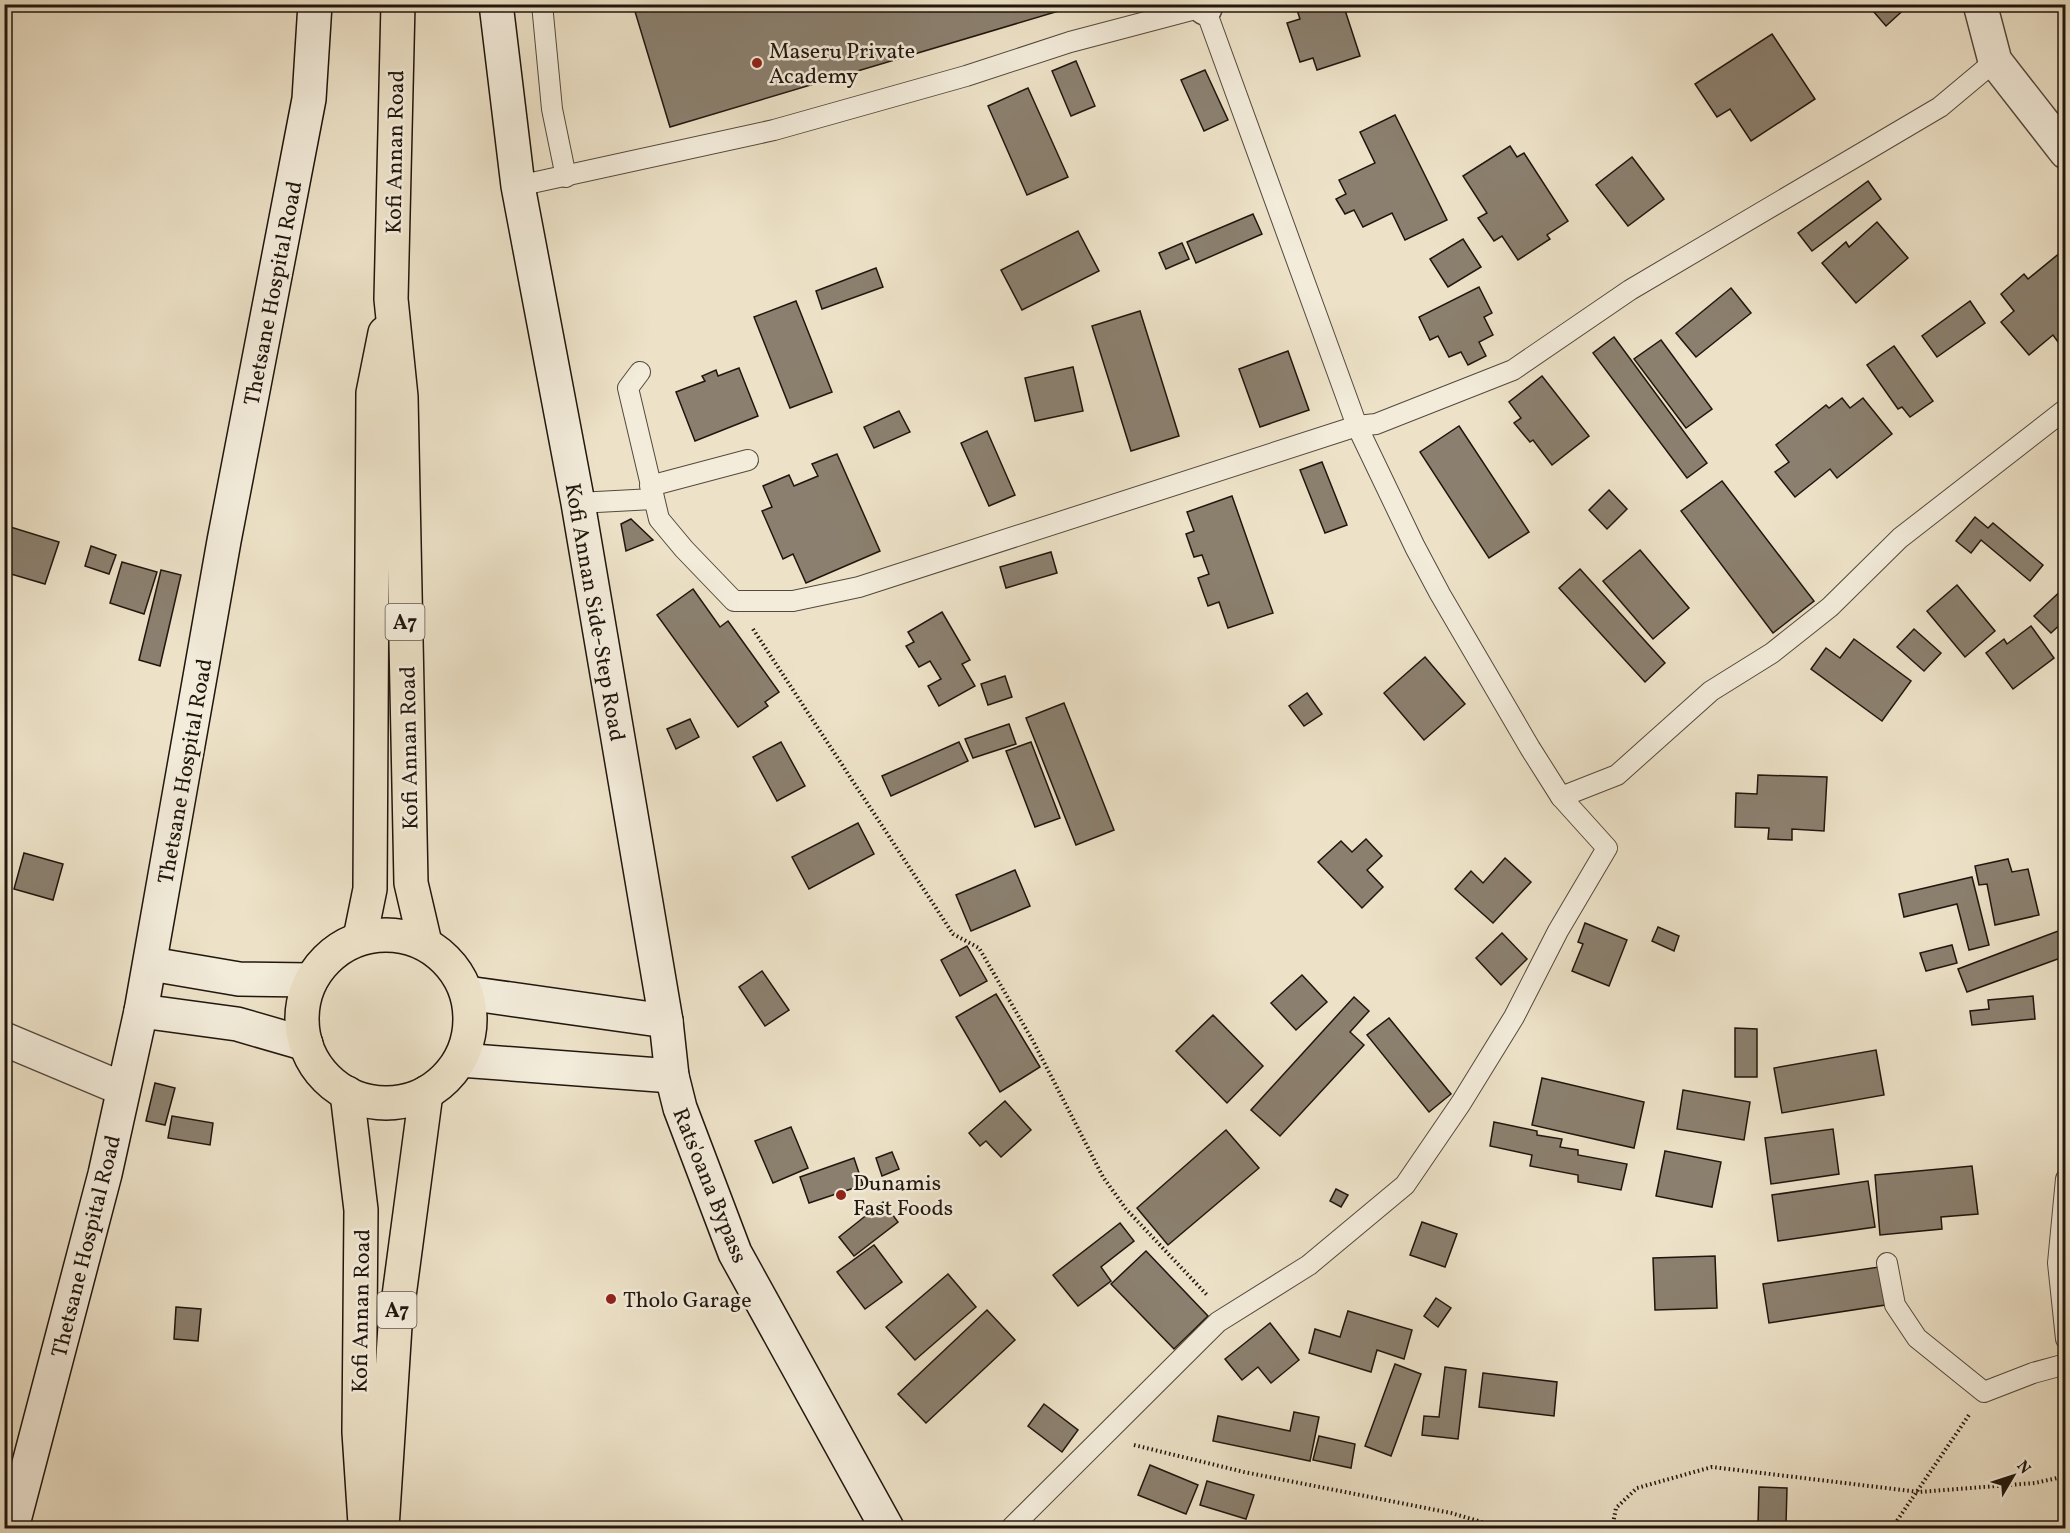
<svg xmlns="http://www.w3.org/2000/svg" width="2070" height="1533" font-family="Vollkorn,serif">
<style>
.building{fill:#8b806f;stroke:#20160e;stroke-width:1.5}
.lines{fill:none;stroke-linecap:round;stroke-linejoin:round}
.lane-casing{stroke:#53493c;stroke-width:22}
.street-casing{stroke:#53493c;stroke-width:36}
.secondary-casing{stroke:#20160e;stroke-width:36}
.primary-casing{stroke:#20160e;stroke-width:36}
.path{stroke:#20160e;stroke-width:4;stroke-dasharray:1.5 3;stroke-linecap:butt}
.lane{stroke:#f3ecdb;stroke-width:20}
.street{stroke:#f3ecdb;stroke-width:33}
.secondary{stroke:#f3ecdb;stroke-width:33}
.primary{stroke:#ede2c8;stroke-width:33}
.poi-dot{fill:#8f2418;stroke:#f3ecdb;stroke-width:2}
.labels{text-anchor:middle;stroke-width:5;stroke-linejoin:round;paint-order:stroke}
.shield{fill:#f3ecdb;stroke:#5f564c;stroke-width:1.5}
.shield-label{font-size:21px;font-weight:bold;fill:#20160e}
.poi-label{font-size:22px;fill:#20160e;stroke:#f3ecdb;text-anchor:start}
.street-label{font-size:22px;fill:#20160e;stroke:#f3ecdb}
</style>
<rect width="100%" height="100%" fill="#ede2c8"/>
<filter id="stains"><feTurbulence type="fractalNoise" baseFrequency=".00333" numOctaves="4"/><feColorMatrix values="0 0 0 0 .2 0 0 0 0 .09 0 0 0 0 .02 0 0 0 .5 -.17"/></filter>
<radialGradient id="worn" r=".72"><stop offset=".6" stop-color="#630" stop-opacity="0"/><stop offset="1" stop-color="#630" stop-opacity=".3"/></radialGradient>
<g class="building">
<path d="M635,4H1082L670,127L633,5Z"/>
<path d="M1304,4H1343L1360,56L1317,70L1313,58L1300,62L1287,23L1300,19L1296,7Z"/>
<path d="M1867,4H1910L1886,26Z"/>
<path d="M1772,34L1815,99L1751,141L1730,109L1717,117L1695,84Z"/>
<path d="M2066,41V63L2059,61Z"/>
<path d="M1076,61L1095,106L1071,116L1052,71Z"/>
<path d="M1205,70L1228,120L1204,131L1181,80Z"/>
<path d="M1028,88L1068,177L1027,195L988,106Z"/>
<path d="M1395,115L1447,220L1405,240L1392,213L1363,227L1354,210L1345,214L1336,199L1346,194L1339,180L1375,163L1360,132Z"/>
<path d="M1510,146L1517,157L1524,153L1568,221L1547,235L1550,239L1518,260L1502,236L1494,241L1478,218L1487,213L1463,176Z"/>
<path d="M1632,157L1664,199L1628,226L1596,185Z"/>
<path d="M1868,181L1881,199L1812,251L1798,233Z"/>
<path d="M1253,214L1262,234L1196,263L1187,242Z"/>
<path d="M1877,222L1908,258L1856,303L1822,263L1846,242L1849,247Z"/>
<path d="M1078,231L1099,271L1022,310L1001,270Z"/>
<path d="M1463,239L1481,267L1448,287L1430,259Z"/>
<path d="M1182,243L1189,259L1166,269L1159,253Z"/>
<path d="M2061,252L2066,257V343L2061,346L2053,335L2029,355L2001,322L2014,311L2001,294L2024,274L2028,279Z"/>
<path d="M876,268L883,287L822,309L816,291Z"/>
<path d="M1479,287L1492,313L1484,317L1493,335L1479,342L1486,356L1468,365L1461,352L1449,357L1438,336L1430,340L1419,317Z"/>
<path d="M1731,288L1751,313L1696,357L1676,333Z"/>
<path d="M796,301L832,392L790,408L754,317Z"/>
<path d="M1970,301L1985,323L1937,357L1922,336Z"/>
<path d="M1140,311L1179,436L1131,451L1092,326Z"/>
<path d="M1614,337L1707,463L1687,478L1593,353Z"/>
<path d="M1661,340L1712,409L1686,428L1634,359Z"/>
<path d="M1894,346L1933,401L1910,417L1902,407L1898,409L1867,365Z"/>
<path d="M1288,351L1309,410L1260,427L1239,369Z"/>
<path d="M1073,367L1083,411L1035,421L1025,378Z"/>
<path d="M739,368L758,416L695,441L676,392L705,381L702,376L716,370L718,376Z"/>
<path d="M1542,376L1589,436L1552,465L1533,440L1530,442L1514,423L1521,418L1509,402Z"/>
<path d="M1842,398L1850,408L1863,398L1892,434L1837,478L1830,469L1795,497L1775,472L1789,462L1776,445L1826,405L1829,408Z"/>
<path d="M899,411L910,432L874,448L864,427Z"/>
<path d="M1459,426L1529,532L1489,558L1420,452Z"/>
<path d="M987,431L1015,495L989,506L961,443Z"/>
<path d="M837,454L880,551L806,583L793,554L783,559L762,511L772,507L763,486L789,475L794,486L818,476L812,464Z"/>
<path d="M1322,462L1347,525L1325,533L1300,470Z"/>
<path d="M1722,481L1814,601L1773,633L1681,511Z"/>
<path d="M1609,490L1627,509L1607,529L1589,510Z"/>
<path d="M1232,496L1273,613L1228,628L1219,602L1208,606L1198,578L1209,574L1202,555L1194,557L1186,534L1194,531L1187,512Z"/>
<path d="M1975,517L1988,528L1993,523L2043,565L2030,581L1981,540L1971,553L1956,541Z"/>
<path d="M631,519L653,540L626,551L621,524Z"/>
<path d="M4,525L59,542L45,584L4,572Z"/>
<path d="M91,546L116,555L109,574L85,566Z"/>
<path d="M1640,550L1689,608L1653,639L1603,581Z"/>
<path d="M1051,552L1057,573L1006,588L1000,567Z"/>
<path d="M122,562L157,572L144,614L110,603Z"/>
<path d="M1580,569L1665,663L1645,682L1559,588Z"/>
<path d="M161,570L181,575L160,666L139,660Z"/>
<path d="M1957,585L1995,631L1965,657L1927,611Z"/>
<path d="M2066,586V619L2051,633L2034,616Z"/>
<path d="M693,589L720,627L728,621L779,692L765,702L768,706L738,727L657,615Z"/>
<path d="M942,612L970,660L962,664L975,686L939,706L928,686L941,679L930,661L919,667L906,646L914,642L908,632Z"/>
<path d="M2031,626L2054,658L2013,689L1986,653L2004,639L2007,644Z"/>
<path d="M1914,629L1941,653L1924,671L1897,647Z"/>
<path d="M1854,639L1911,681L1882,721L1811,669L1826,648L1840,658Z"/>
<path d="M1425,657L1465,704L1424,740L1384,693Z"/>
<path d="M1005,676L1012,697L988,705L981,684Z"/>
<path d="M1307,693L1322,714L1304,726L1289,706Z"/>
<path d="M1064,703L1114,830L1076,845L1026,718Z"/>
<path d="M690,719L699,737L676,749L667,729Z"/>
<path d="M1009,724L1016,744L973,758L965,739Z"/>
<path d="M781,742L805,786L777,801L753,757Z"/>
<path d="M959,742L968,761L891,796L882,776Z"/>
<path d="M1031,742L1060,818L1035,827L1006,751Z"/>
<path d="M1758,775L1827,777L1824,831L1792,829V840L1768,839L1769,828L1735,827L1736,793L1757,794Z"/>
<path d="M858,823L874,854L809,889L792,857Z"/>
<path d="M1366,839L1382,856L1367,870L1383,887L1362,908L1318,862L1341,841L1352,852Z"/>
<path d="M24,853L63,864L53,900L14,889Z"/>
<path d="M1505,858L1531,882L1493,923L1455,889L1471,871L1483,883Z"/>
<path d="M2008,859L2012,872L2028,869L2039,915L1995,925L1987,884L1979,885L1975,866Z"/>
<path d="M1015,870L1030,906L971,931L956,895Z"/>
<path d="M1972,877L1989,945L1969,950L1957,904L1904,917L1899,894Z"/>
<path d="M1585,923L1627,940L1609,986L1572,971L1583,944L1578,942Z"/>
<path d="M1658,927L1679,936L1674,951L1652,941Z"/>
<path d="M2066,928V956L1967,992L1958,969Z"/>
<path d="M1502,933L1527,959L1501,985L1476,958Z"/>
<path d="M1952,945L1957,963L1926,971L1920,953Z"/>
<path d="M967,946L987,981L960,996L941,960Z"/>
<path d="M762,971L789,1010L765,1026L739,987Z"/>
<path d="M1302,975L1327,1002L1296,1030L1271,1003Z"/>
<path d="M996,994L1040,1067L1000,1092L956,1017Z"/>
<path d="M2033,996L2035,1019L1972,1025L1970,1011L1989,1009L1988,1000Z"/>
<path d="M1354,997L1369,1011L1350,1032L1364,1045L1280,1136L1251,1110Z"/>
<path d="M1213,1015L1263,1066L1227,1103L1176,1051Z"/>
<path d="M1389,1018L1451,1094L1429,1112L1367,1035Z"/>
<path d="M1735,1028L1757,1029V1077H1735Z"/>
<path d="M1876,1050L1884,1095L1782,1113L1774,1068Z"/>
<path d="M1542,1078L1644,1102L1634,1148L1532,1125Z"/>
<path d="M155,1083L175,1088L165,1125L146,1121Z"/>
<path d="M1683,1090L1750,1102L1744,1140L1677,1129Z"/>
<path d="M1005,1101L1031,1130L1001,1157L986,1141L980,1146L969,1133Z"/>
<path d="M172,1116L213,1123L210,1145L168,1138Z"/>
<path d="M1494,1122L1537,1131V1135L1562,1139L1560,1147L1578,1150V1155L1627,1164L1621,1190L1578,1182V1175L1530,1166L1532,1155L1490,1146Z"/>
<path d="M791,1127L808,1168L773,1183L755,1141Z"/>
<path d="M1833,1129L1839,1174L1771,1184L1765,1138Z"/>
<path d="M1226,1130L1259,1168L1168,1245L1137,1208Z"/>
<path d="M1665,1151L1721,1162L1712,1207L1656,1196Z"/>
<path d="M892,1152L899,1169L882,1176L876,1158Z"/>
<path d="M854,1158L863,1185L809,1203L800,1177Z"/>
<path d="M1972,1166L1978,1214L1941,1217L1942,1229L1880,1235L1875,1175Z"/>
<path d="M1868,1181L1875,1227L1778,1241L1772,1195Z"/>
<path d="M1336,1189L1348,1195L1341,1207L1330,1201Z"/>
<path d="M883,1202L898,1222L854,1256L839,1237Z"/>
<path d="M1422,1222L1457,1234L1445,1267L1410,1255Z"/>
<path d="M1120,1223L1134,1241L1101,1267L1111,1281L1078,1306L1053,1275Z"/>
<path d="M874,1245L902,1282L865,1309L837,1272Z"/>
<path d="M1146,1251L1208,1316L1174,1349L1111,1284Z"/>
<path d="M1715,1256L1717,1308L1655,1310L1653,1258Z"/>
<path d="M1879,1267L1885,1305L1769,1323L1763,1284Z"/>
<path d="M948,1274L976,1307L915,1360L886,1327Z"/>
<path d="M1436,1298L1451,1308L1438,1327L1424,1316Z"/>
<path d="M176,1307L201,1309L198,1341L174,1339Z"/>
<path d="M987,1310L1015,1340L926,1423L898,1394Z"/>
<path d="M1348,1311L1412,1330L1404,1359L1377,1350L1371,1372L1309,1353L1315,1329L1340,1337Z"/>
<path d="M1270,1323L1299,1360L1271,1383L1258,1367L1242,1380L1225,1359Z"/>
<path d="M1395,1364L1421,1374L1391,1456L1365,1446Z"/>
<path d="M1445,1367L1466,1370L1458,1439L1422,1435L1424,1416L1439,1417Z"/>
<path d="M1483,1373L1557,1382L1554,1416L1479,1407Z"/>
<path d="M1044,1404L1078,1430L1062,1452L1028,1426Z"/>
<path d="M1294,1412L1319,1417L1310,1461L1213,1441L1218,1416L1290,1431Z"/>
<path d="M1319,1436L1355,1444L1351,1468L1313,1460Z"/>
<path d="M1150,1465L1198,1485L1186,1514L1138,1495Z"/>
<path d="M1207,1481L1254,1495L1246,1519L1200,1505Z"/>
<path d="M1759,1487L1787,1488L1786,1524H1758Z"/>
</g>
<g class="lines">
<defs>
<g id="lane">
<path d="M542,4L552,109L566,177"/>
<path d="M518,186L774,130L966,76L1070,42L1214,4"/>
<path d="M640,372L628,388L659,519L684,549L734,601H793L859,587L1357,426L1376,424L1513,370L1630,290L1940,107L1995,61"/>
<path d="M650,486L748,460"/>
<path d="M578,503L653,499"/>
<path d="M1561,797L1617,775L1711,691L1772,653L1830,607L1900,538L2066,409"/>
<path d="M2066,1179L2058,1263L2066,1339"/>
<path d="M1887,1263L1895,1305L1917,1338L1984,1392L2033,1373L2066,1364"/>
<path d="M1011,1528L1218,1322L1309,1265L1405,1185L1461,1103L1514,1017L1558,931L1607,848L1561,797L1530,748L1440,594L1415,547L1357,426L1205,8"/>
</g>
<g id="street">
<path d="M1203,4L1205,8"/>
<path d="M1980,4L1995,61L2066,152"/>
<path d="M4,1039L123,1089"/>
</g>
<g id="secondary">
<path d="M496,4L518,186L578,503L666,1021L672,1076L680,1108L735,1253L887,1528"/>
<path d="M151,964L239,979L311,980"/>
<path d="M467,993L666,1021"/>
<path d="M141,1011L237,1024L306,1044"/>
<path d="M460,1060L672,1076"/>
<path d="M12,1528L105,1174L141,1011L224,541L309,99L315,4"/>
</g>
<g id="primary">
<path d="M398,4L391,299L401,397L411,883L425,943"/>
<circle cx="386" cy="1019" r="84"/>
<path d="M360,938L370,889L373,393L385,333"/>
<path d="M347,1093L361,1210L359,1432L365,1524"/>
<path d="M382,1528L395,1326L426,1093"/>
</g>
</defs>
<use href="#lane" class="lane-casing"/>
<use href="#street" class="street-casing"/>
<use href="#secondary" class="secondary-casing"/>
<use href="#primary" class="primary-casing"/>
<g class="path">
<path d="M753,629L953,934L979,948L1033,1041L1103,1177L1126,1209L1208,1296"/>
<path d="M1134,1445L1244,1472L1451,1513L1502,1528"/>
<path d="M1612,1528L1616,1508L1637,1488L1712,1467L1919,1492L2035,1483L2066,1476"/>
<path d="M1892,1528L1969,1415"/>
</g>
<use href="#lane" class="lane"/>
<use href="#street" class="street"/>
<use href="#secondary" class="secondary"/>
<use href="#primary" class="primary"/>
</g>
<g class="poi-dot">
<circle cx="757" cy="63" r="6"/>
<circle cx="841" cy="1195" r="6"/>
<circle cx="611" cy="1299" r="6"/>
</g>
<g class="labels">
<g class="shield">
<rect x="385.5" y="604" width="39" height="36" rx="4.5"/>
<rect x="377.5" y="1292" width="39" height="36" rx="4.5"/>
</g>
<g class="shield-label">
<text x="405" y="629">A7</text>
<text x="397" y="1317">A7</text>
</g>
<g class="poi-label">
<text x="769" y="58">Maseru Private<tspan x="769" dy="25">Academy</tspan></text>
<text x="853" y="1190">Dunamis<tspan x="853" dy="25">Fast Foods</tspan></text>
<text x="623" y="1307">Tholo Garage</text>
</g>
<g class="street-label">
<text transform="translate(394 152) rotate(-89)" y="8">Kofi Annan Road</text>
<text transform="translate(272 293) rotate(-79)" y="8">Thetsane Hospital Road</text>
<text transform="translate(596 612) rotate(80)" y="8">Kofi Annan Side-Step Road</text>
<text transform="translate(408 748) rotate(-91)" y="8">Kofi Annan Road</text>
<text transform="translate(184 771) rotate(-80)" y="8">Thetsane Hospital Road</text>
<text transform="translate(711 1185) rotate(68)" y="8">Rats'oana Bypass</text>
<text transform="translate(85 1246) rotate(-76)" y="8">Thetsane Hospital Road</text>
<text transform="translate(360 1311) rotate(-89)" y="8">Kofi Annan Road</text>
</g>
</g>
<rect width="2070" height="1533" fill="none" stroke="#ede2c8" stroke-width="24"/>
<rect x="6" y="6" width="2058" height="1521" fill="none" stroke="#20160e" stroke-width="3"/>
<rect x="12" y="12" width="2046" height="1509" fill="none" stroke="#20160e" stroke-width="1.5"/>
<g transform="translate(2013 1476) rotate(51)" stroke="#f3ecdb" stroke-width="4.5" paint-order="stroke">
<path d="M0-4.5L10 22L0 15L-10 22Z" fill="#20160e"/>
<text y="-9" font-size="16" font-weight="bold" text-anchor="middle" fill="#20160e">N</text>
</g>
<rect width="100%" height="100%" filter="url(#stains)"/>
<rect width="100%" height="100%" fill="url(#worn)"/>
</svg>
